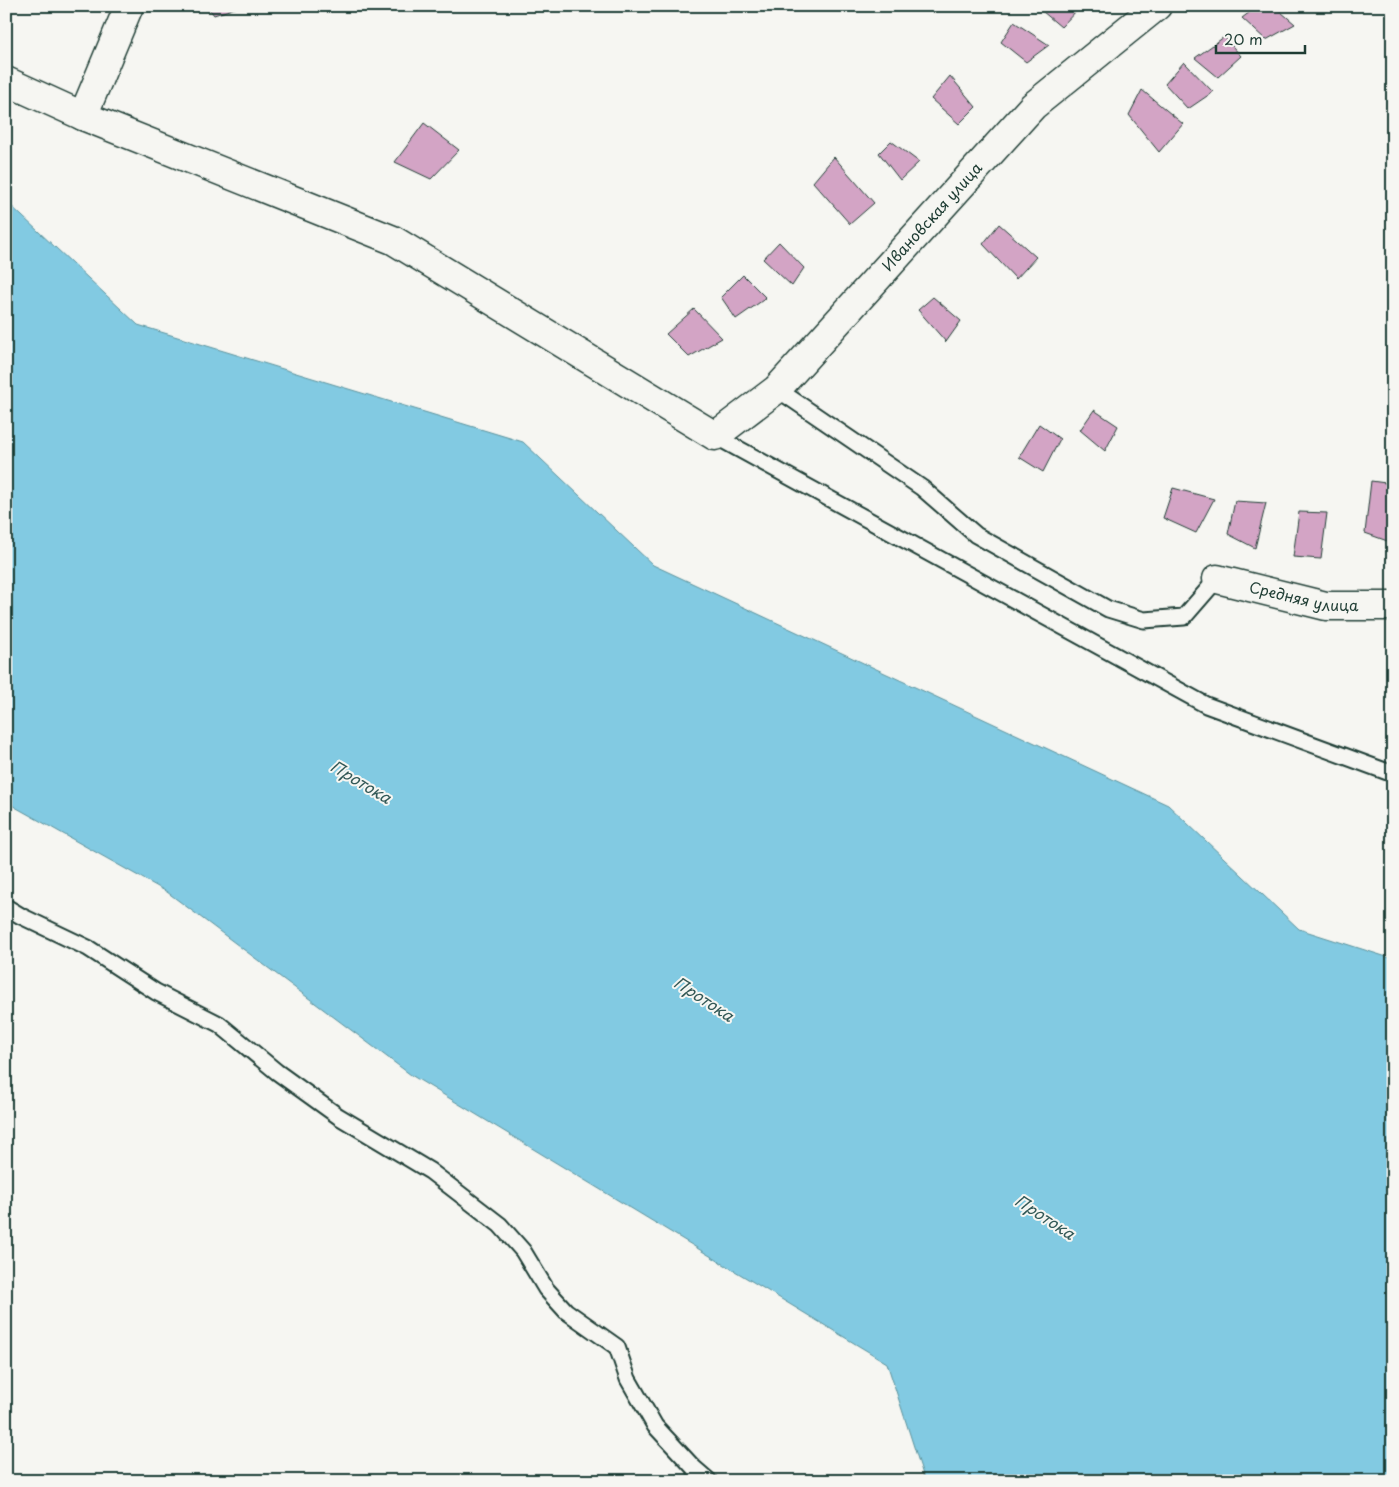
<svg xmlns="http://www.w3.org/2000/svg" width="1399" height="1487" font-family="'Playpen Sans',sans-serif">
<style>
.water{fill:#82cae2;stroke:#5a929c}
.building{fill:#d3a4c5;stroke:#1f3d34}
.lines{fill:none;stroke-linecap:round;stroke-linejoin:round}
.lane-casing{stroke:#1f3d34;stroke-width:19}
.street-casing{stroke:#1f3d34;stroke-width:31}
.lane{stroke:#f6f6f2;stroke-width:15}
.street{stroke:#f6f6f2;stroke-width:28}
.labels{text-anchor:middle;stroke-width:4;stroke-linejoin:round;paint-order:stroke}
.street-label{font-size:15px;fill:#1f3d34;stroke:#f6f6f2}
.water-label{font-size:16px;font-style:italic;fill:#335957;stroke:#f6f6f2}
</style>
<rect width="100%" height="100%" fill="#f6f6f2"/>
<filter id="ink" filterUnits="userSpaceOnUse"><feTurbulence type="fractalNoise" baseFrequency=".02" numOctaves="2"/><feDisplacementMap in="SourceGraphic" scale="10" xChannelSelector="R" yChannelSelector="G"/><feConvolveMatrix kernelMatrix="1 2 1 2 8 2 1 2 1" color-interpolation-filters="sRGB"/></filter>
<g filter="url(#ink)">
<path class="water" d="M6,201L138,325L523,442L653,565L1168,805L1299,929L1393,959V1481H925L887,1363L411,1075L167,892L6,802Z"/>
<g class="building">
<path d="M207,6H238V7L214,15Z"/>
<path d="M1036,6H1081L1061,27Z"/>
<path d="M1258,6H1274L1295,24L1266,40L1242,18Z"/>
<path d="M1014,22L1049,45L1026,62L1001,42Z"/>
<path d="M1224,37L1241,56L1218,77L1195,58Z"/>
<path d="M1184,62L1213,92L1188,109L1165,84Z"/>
<path d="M950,76L976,107L959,124L931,99Z"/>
<path d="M1142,90L1183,124L1159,152L1129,115Z"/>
<path d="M424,123L459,150L431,179L395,162Z"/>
<path d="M891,141L919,162L900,180L879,153Z"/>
<path d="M834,157L874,203L850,224L813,182Z"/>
<path d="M999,224L1036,257L1016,279L983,244Z"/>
<path d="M779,242L804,268L792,286L763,259Z"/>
<path d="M743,275L766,298L736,319L721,297Z"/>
<path d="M933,297L961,321L946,342L918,310Z"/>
<path d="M694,309L722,338L689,357L666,334Z"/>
<path d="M1094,410L1118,426L1105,451L1080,430Z"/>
<path d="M1039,424L1060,439L1043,472L1019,457Z"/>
<path d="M1371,481L1393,484V543L1365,533Z"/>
<path d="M1173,488L1214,499L1196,533L1163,518Z"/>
<path d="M1235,501L1266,503L1255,548L1228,534Z"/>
<path d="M1299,512L1327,513L1321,559L1293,557Z"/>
</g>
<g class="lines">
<defs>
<g id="lane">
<path d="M777,389L922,488L976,535L1108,609L1144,620L1184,617L1217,579"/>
<path d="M715,436L1206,705L1393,774"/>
<path d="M6,907L21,916L88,948L156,992L219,1024L277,1072L338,1116L430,1171L500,1225L523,1251L546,1289L566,1311L617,1347L628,1379L655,1426L694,1468L709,1481"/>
</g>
<g id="street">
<path id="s1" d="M6,81L83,116L393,240L715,436L777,389L1033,106L1157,6"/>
<path d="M83,116L129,6"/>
<path id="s2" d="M1217,579L1326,606H1393"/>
</g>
</defs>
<use href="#lane" class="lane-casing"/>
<use href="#street" class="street-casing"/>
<use href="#lane" class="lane"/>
<use href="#street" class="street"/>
</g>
</g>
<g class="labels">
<g class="street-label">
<text dy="5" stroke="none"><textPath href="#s1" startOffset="1105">Ивановская улица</textPath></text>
<text dy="5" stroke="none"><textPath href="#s2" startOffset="89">Средняя улица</textPath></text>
</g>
<g class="water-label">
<text transform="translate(361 782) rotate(31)" y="6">Протока</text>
<text transform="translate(704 999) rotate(33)" y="6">Протока</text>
<text transform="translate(1045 1217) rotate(33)" y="6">Протока</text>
</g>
</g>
<rect width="1399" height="1487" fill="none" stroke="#f6f6f2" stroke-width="25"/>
<rect x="12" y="12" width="1374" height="1462" fill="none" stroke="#1f3d34" stroke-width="2" filter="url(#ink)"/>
<path d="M1216 45v8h89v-8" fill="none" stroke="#1f3d34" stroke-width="2.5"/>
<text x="1224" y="45" font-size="15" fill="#1f3d34" stroke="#f6f6f2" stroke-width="4" paint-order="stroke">20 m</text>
</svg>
